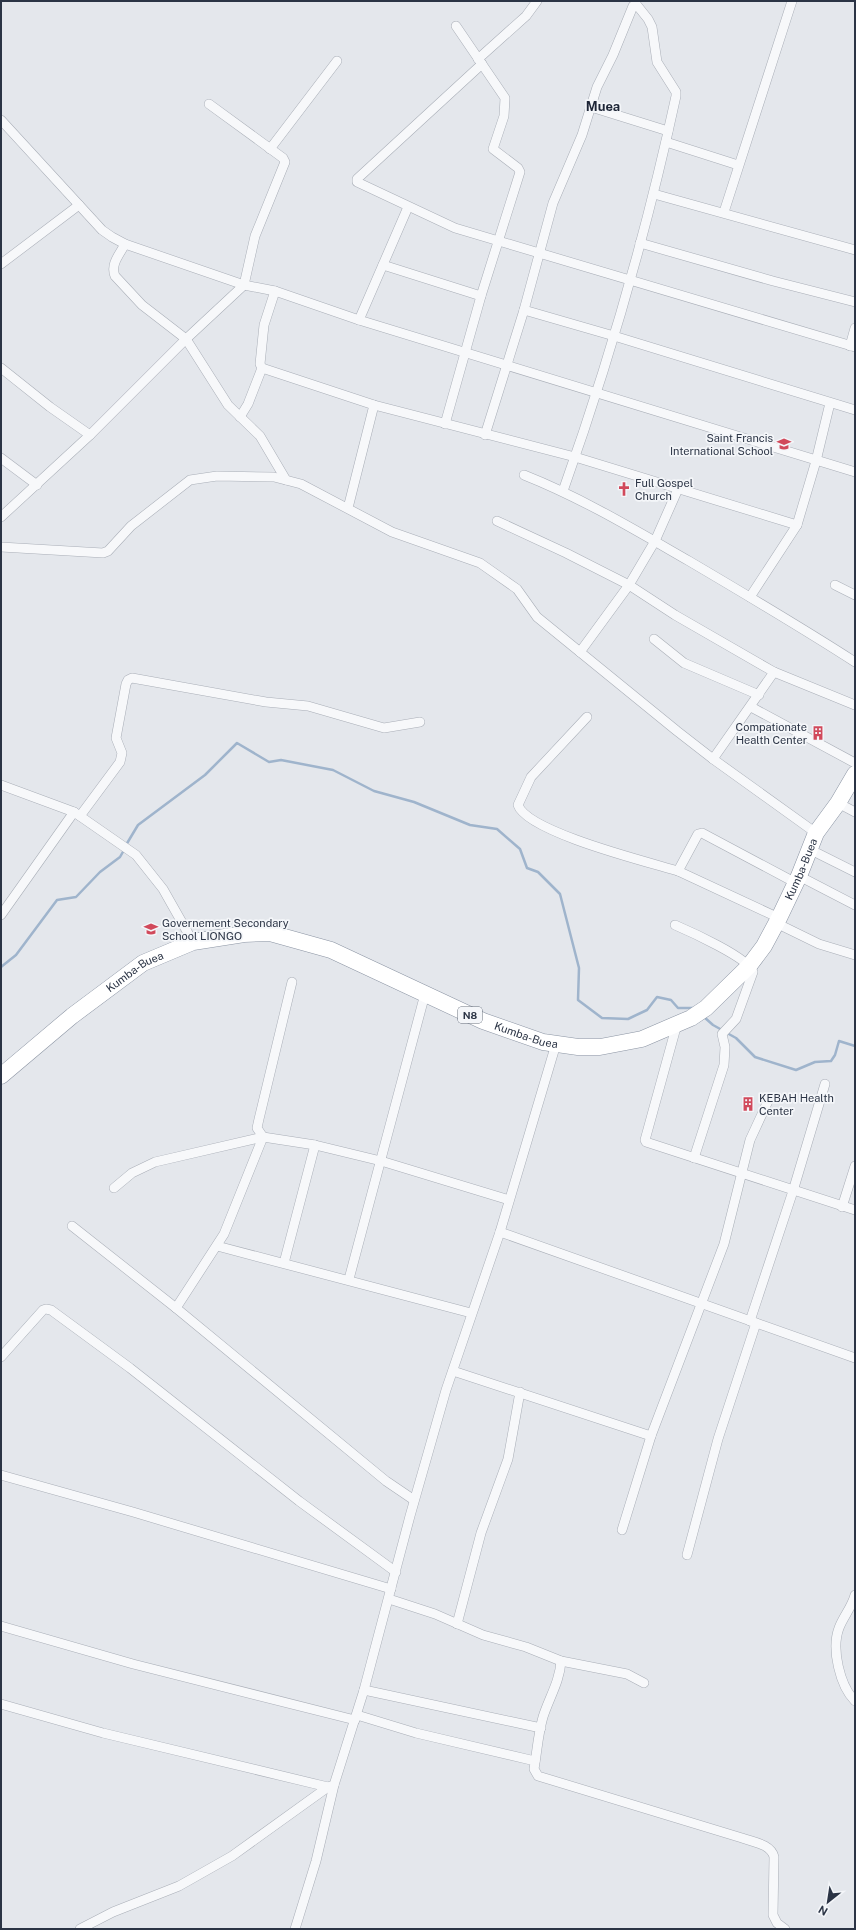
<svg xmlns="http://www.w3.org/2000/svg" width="856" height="1930" font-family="'Public Sans',sans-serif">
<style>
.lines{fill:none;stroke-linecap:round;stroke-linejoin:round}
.stream{stroke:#9fb4cc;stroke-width:2.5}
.street-casing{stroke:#a9aeb7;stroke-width:10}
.highway-casing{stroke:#8b94a3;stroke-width:17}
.street{stroke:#f7f8fa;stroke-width:9}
.highway{stroke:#fff;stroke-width:16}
.labels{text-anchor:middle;stroke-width:3.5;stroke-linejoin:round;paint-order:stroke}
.shield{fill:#f4f6f9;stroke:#676e7b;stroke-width:1}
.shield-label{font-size:10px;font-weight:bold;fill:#2b3445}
.poi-label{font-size:11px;fill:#2b3445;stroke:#f4f6f9;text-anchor:start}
.street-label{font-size:11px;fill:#2b3445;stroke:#f4f6f9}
.quarter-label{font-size:13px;font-weight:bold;fill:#1d2536;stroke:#f4f6f9}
</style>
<rect width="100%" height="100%" fill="#e4e7ec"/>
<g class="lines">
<g class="stream">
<path d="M126,845L138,825L205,775L237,743L269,762L281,760L333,770L374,791L414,802L470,825L497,829L520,849L527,868L538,872L560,894L579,968L578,1000L602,1018L628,1019L647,1010L657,997L671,1000L678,1008H695"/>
<path d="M1,967L16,955L57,900L76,897L100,872L120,857L124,850"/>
<path d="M704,1017L713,1025L722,1030"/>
<path d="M727,1033L736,1038L755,1057L796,1070L815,1062L831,1061L835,1055L839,1041L855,1046"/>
</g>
<defs>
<g id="street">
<path d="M478,59L526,16L537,1"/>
<path d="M482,64L357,179V182L455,228L855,347"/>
<path d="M591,107L668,131"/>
<path d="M1,120L102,230L112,237L125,244L244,285L275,291L359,320L855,472"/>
<path d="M666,142L738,165"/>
<path d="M270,149L337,61"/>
<path d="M654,194L855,250"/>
<path d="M724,212L792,1"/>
<path d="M640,243L773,281L855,302"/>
<path d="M125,244C120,254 110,264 115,276L142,305L186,339L228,405L260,436L286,480"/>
<path d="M1,264L79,205"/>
<path d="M383,265L481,296"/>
<path d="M524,310L614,336L855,410"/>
<path d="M359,320L408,207"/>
<path d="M850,346L855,328"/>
<path d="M1,368L50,407L90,435"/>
<path d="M262,368L374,405L575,457L797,525"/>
<path d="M240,417L248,404L262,368L260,364L264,325L275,291"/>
<path d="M445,424L481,296L520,172L518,168L493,149L504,116L505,98L456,26"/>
<path d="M485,435L524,310L553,203L582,135L597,87L613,55L633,6L636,4L648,19L652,27L657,62L676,92V96C647,230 609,362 563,491"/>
<path d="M1,458L37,485"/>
<path d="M524,475C582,498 635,530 689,561C745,594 801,627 855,662"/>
<path d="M348,508L374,405"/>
<path d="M1,517L90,435L186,339L244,285L255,236L285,162L283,158L209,104"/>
<path d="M497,521L566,553L629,585L675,615L774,672L855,705"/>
<path d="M1,547L103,553L108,551L131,526L190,480L217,476L274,477L301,484L392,532L480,563L517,589L537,617L677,731L713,759L816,833"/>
<path d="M835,585L855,595"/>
<path d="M750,597L797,525L816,461L830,403"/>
<path d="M654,639L684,663L759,695"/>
<path d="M580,652L629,585L655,541L678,489"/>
<path d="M751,707L855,763"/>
<path d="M587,717L531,777L518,805C527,832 648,862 678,871L698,834L702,833L796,883"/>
<path d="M713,759L774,672"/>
<path d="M1,785L74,812L136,855L163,889L193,942"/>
<path d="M838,803L855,812"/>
<path d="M80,816L120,762L122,753L116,738L126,684L128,680L132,678L266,702L308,706L384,728L420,722"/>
<path d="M811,850L855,872"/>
<path d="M678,871L779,918"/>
<path d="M799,876L855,905"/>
<path d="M1,915L74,812"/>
<path d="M776,923L819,944L855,955"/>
<path d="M675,925C689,931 749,958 753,972L736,1019L722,1034L725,1047L724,1065L694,1158"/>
<path d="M677,1024L645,1140L646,1142L855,1210"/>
<path d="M114,1188L132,1173L155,1162L263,1137L315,1145L381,1161L509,1200"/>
<path d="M842,1207L855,1166"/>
<path d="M72,1226L176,1308L386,1481L414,1500"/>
<path d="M500,1232L855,1358"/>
<path d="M217,1246L471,1313"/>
<path d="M284,1263L315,1145"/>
<path d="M349,1279C375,1184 399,1089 425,994"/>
<path d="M176,1308L224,1234L263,1137L257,1128L259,1119L292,982"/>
<path d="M750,1321L793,1191L825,1084"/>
<path d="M1,1357L43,1310L46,1309L51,1310L130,1368L299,1501L396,1572"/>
<path d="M453,1371L651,1436"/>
<path d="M1,1475L133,1512L391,1589"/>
<path d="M622,1530L651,1436L724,1244L750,1140L769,1099"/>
<path d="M687,1555L718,1439L756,1323"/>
<path d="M855,1595C852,1607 843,1617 839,1628C831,1649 840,1686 855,1701"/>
<path d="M389,1599L435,1614L483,1635L526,1647L561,1661L627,1674L644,1683"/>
<path d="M457,1624L481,1533L508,1459L520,1392"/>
<path d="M1,1626L133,1664L355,1720"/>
<path d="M561,1661C560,1681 549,1698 543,1717C538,1734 537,1752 534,1769L538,1776L742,1838C753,1842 771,1844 774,1857L773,1915L777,1923L785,1929"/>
<path d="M364,1690L541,1728"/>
<path d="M1,1704L103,1733L328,1787"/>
<path d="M357,1715L416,1733L535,1761"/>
<path d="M80,1929L113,1912L179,1886L232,1856L328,1787L334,1785L364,1690L410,1516L446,1390L500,1232L556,1044"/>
<path d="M295,1929L316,1861L334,1785"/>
</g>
<g id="highway">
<path id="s1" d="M1,1076L72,1016L143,963L193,942L244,934L270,933L331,950L483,1021L543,1042L578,1047H600L642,1039L691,1018L706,1008L749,966L764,946L779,918L799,876L816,833L838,803L855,774"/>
</g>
</defs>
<use href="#street" class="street-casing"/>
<use href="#highway" class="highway-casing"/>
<use href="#street" class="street"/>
<use href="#highway" class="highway"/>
</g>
<defs>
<symbol id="school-bare" viewBox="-9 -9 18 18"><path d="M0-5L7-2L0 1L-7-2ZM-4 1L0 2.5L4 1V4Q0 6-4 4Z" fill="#d1495b" stroke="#f4f6f9" stroke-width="2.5" paint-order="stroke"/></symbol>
<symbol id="church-bare" viewBox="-9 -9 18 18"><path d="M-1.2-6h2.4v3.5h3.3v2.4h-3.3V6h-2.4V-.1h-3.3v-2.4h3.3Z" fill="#d1495b" stroke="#f4f6f9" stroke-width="2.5" paint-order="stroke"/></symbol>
<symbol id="building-bare" viewBox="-9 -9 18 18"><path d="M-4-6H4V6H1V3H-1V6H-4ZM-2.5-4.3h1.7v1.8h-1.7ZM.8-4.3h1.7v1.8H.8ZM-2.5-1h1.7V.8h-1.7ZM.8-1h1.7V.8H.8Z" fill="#d1495b" stroke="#f4f6f9" stroke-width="2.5" paint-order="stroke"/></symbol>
</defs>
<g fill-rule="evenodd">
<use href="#school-bare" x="774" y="434" width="20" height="20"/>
<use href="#church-bare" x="614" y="479" width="20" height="20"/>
<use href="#building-bare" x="808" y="723" width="20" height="20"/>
<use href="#school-bare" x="141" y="919" width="20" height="20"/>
<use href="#building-bare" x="738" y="1094" width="20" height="20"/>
</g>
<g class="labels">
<rect class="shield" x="458" y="1007" width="24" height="16" rx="3"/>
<g class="shield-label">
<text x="470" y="1019">N8</text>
</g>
<g class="poi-label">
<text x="773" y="442" text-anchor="end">Saint Francis<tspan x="773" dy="13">International School</tspan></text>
<text x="635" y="487">Full Gospel<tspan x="635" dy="13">Church</tspan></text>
<text x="807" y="731" text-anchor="end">Compationate<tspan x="807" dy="13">Health Center</tspan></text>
<text x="162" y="927">Governement Secondary<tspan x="162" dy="13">School LIONGO</tspan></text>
<text x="759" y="1102">KEBAH Health<tspan x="759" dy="13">Center</tspan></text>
</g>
<g class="street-label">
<text dy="4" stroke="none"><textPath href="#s1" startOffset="950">Kumba-Buea</textPath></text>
<text dy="4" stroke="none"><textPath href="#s1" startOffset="170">Kumba-Buea</textPath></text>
<text dy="4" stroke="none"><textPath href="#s1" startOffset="590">Kumba-Buea</textPath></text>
</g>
<g class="quarter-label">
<text x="603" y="111">Muea</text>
</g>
</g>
<rect width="856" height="1930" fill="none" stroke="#2b3445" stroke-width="4"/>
<g transform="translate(828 1902) rotate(210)" stroke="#f4f6f9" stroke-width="3" paint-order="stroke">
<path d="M0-3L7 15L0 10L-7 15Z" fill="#2b3445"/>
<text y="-6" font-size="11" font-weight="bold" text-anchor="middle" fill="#2b3445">N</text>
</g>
</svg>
